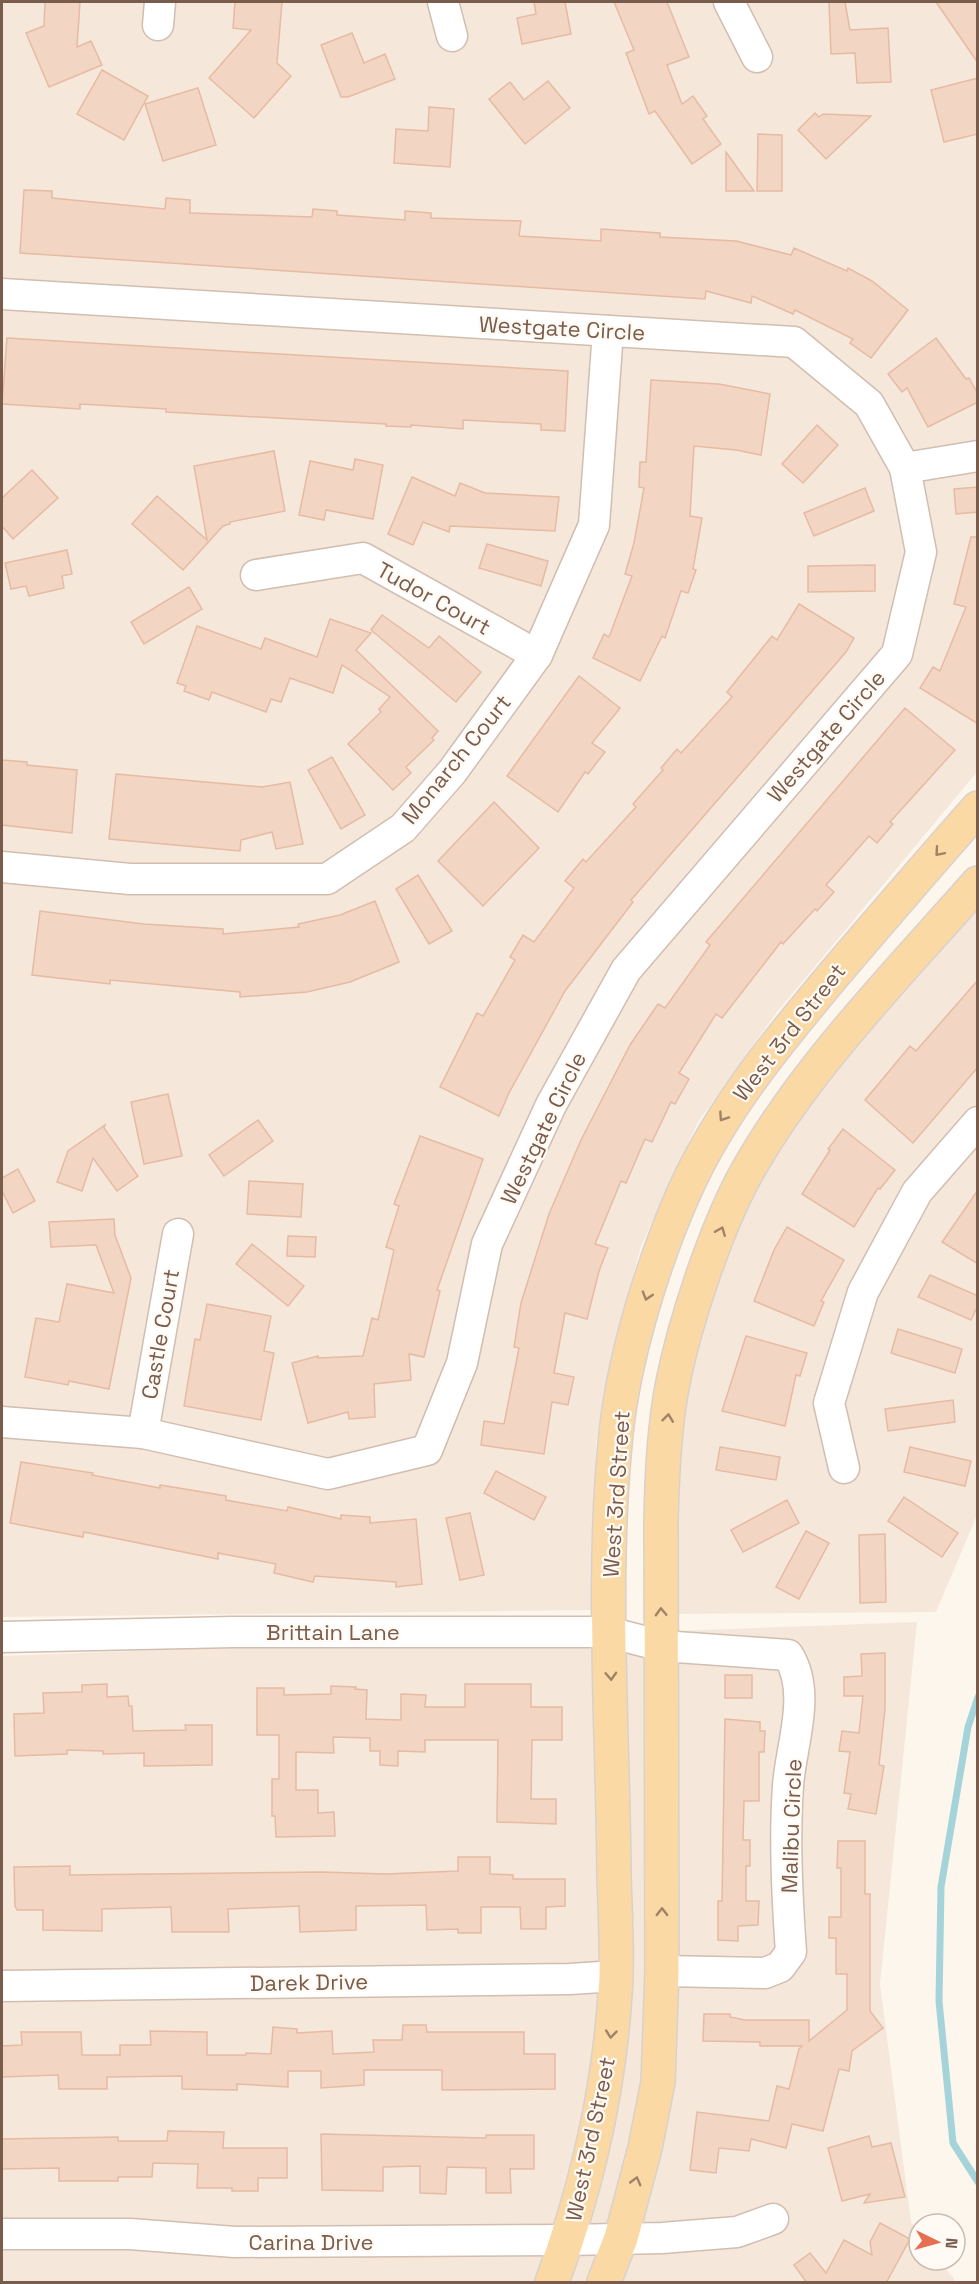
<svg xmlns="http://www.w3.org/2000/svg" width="979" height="2284" font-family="'Space Grotesk',sans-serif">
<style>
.residential{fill:#f5e8da}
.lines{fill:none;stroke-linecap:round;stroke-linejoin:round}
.stream{stroke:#a5d3da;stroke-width:7}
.building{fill:#f3d5c3;stroke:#e6bba3;stroke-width:1.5}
.minor-casing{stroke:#d1beb0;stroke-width:33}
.major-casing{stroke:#dad1cd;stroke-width:36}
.minor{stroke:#fff;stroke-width:30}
.major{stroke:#fbd9a5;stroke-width:33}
.oneway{stroke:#a18267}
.labels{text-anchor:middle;stroke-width:4.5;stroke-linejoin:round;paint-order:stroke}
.street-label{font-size:22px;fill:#7a5c4d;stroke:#fffaf3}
</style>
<rect width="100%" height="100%" fill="#fdf6ec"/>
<g class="residential">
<path d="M2,2H977V772L777,1012L698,1122L641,1246L609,1367L596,1444L592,1610L2,1617Z"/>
<path d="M977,895V1515L936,1612L671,1614L672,1497L690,1358L716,1275L753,1189L794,1120Z"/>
<path d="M917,1622L880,1984L911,2222L919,2233V2260H939L956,2282H2V1656Z"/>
</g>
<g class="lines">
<path class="stream" d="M978,1697L968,1727L941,1887L939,2001L953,2143L978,2182"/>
</g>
<g class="building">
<path d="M45,2H80L77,47L91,41L102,65L49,87L26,33L44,26Z"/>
<path d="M235,2H282L277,63L291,76L254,118L209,78L251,30L233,28Z"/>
<path d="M534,2H565L571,34L522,44L517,18L536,14Z"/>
<path d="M614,2H667L689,57L667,65L682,104L693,96L707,116L703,119L721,144L692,164L655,111L649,114L626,53L634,50Z"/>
<path d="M829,2H845L850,30L888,28L891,82L857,83L855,53L831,54Z"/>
<path d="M936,2H978V63Z"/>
<path d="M352,33L364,63L385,54L395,79L348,97H341L321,45Z"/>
<path d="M102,70L148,96L124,140L77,114Z"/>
<path d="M978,78V134L944,142L931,90Z"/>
<path d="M548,81L570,108L525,144L489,99L510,82L524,100Z"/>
<path d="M198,88L216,145L163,161L145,104Z"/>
<path d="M429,107L454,109L450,167L394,163L396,129L428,131Z"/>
<path d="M815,113L819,117L823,114L871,116L826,159L798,130Z"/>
<path d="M758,134L782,135V191H757Z"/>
<path d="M726,152L754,191H726Z"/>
<path d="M24,190L52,191V198L165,209L166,198L190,200V213L312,217L313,209L337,211V215L405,220V211L431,213V218L521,221L519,236L601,241V229L660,233V237L736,241L791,255L794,248L847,271L848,268L872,281L908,310L871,358L850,343L853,339L795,310L793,314L752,296L751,303L706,291L705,299L20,253Z"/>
<path d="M7,338L568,371L565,431L541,430V424L463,420V429L411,425V427L386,426V424L166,412V409L80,404V409L2,404Z"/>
<path d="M936,338L966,379L969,378L978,394V402L928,427L907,388L902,392L888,374Z"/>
<path d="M651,380L719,384L770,394L761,455L736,450L694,446L690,516L702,518L693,569L696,570L688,593L681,591L665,638L662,636L640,681L593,658L604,634L609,637L632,576L625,574L634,543L644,488L639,487L640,462H646Z"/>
<path d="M817,425L838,445L803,483L782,464Z"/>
<path d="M274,451L285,511L230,522V524L223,526L183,570L132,524L157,496L207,540L194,466Z"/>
<path d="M355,459L383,465L373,519L326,510L324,520L299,515L310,461L353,470Z"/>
<path d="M32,470L58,498L13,539L2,526V498Z"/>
<path d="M412,477L455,496L460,483L485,493L559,497L555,531L450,526L449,532L423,522L413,545L388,534Z"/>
<path d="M978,487V512L956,514L954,489Z"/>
<path d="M865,488L874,511L814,536L804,513Z"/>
<path d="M971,537H978V724L920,688L933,667L940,671L966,607L954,604Z"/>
<path d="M487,544L548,561L541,586L479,568Z"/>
<path d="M67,550L72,574L62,576L64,588L29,596L26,586L11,589L5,563Z"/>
<path d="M875,565V591L808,592V566Z"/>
<path d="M189,587L202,609L144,644L131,622Z"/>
<path d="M799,604L854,638L846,652L631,900L633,902L565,991L509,1093L499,1116L440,1087L477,1013L483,1016L515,960L510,957L523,935L534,942L574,888L565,881L583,859L586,862L636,807L633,804L663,770L661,768L677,749L681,753L732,697L727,692L772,636L777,640Z"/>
<path d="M382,615L429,648L439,636L481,672L456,702L371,630Z"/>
<path d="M330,619L371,633L356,650L438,731L432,738L434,740L406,767L411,773L393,790L348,744L381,712L379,709L390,697L342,665L333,693L290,678L281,702L271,699L266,712L212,692L209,700L184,691L186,686L177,683L197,626L261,649L265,638L317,657Z"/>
<path d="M579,676L620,708L592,743L605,752L588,774L585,772L558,812L507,776Z"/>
<path d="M905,708L955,750L890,822L893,824L877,843L869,836L826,885L834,892L817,911L815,909L783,944L781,942L722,1018L716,1014L679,1073L689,1079L675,1104L671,1102L652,1142L645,1139L626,1183L621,1181L595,1244L608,1248L599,1271L587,1319L565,1313L554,1373L574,1377L568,1405L552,1402L544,1454L481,1445L484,1421L504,1424L519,1348L514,1347L521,1303L549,1214L581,1140L630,1045L658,1004L665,1008L710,945L706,942Z"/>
<path d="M332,757L365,815L341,829L308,770Z"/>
<path d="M2,760L27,762V765L77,770L72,833L2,825Z"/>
<path d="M116,774L262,787L290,782L303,844L276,849L272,832L241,840L240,851L109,839Z"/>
<path d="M494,802L539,848L483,906L438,861Z"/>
<path d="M418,875L452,931L429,944L396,889Z"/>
<path d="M375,901L399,962L350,982L307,992L240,997V992L110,980V984L32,975L40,911L144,924L223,929V934L299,927L298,924L340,915Z"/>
<path d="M978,980V1067L913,1143L865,1100L910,1046L916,1051Z"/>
<path d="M168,1094L182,1156L144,1164L131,1102Z"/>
<path d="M258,1120L273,1141L224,1176L209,1155Z"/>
<path d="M105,1125L104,1128L138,1176L117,1191L93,1158L82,1191L57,1182L68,1151Z"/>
<path d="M843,1129L895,1170L880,1189L878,1188L854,1227L802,1194L830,1150L828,1149Z"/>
<path d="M420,1136L483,1159L437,1290L440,1291L424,1357L409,1354L411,1380L374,1384L375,1417L349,1419L348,1412L308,1423L292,1363L318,1356V1358L363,1356L372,1318L378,1320L394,1250L386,1247L399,1206L394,1204Z"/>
<path d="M18,1169L35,1201L13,1213L2,1191V1178Z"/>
<path d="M249,1181L303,1184L301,1217L247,1214Z"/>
<path d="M978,1190V1264L942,1242Z"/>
<path d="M114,1219L115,1235L131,1278L109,1389L69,1381L68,1385L25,1377L36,1318L59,1322L67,1284L114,1293L96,1245L51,1247L49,1222Z"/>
<path d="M787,1227L844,1260L821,1301L824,1302L814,1326L754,1301L774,1250Z"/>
<path d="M288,1236L316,1237L315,1257L287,1256Z"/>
<path d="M252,1244L304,1286L288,1306L236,1264Z"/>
<path d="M930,1275L978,1296V1305L971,1320L918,1297Z"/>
<path d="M207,1304L271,1316L264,1351L274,1353L261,1420L184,1406L195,1339L200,1340Z"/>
<path d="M898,1329L962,1349L955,1373L891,1353Z"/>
<path d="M746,1336L807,1353L800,1376L796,1375L785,1426L722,1411Z"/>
<path d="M953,1400L955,1422L888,1431L885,1409Z"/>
<path d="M720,1447L780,1457L776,1480L716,1470Z"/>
<path d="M910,1447L971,1461L965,1486L904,1472Z"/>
<path d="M21,1462L93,1473L92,1475L160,1488V1485L226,1496V1500L287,1511L288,1507L341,1519V1515L370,1517V1523L416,1519L422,1584L396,1587V1582L315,1576L313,1582L274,1573L276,1564L218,1553V1559L84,1532L83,1537L10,1523Z"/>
<path d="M496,1471L546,1497L534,1520L484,1493Z"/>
<path d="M904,1497L958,1533L942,1557L888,1521Z"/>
<path d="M787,1500L799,1523L743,1552L731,1530Z"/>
<path d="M470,1513L484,1575L460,1580L446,1518Z"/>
<path d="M806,1531L829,1543L799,1599L776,1587Z"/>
<path d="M885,1534L886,1602L860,1603L859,1535Z"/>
<path d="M885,1653V1709L879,1765L884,1766L876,1814L848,1809L851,1794L844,1793L850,1752L839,1751L842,1731L859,1733L863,1696H844V1677L862,1676L861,1654Z"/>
<rect x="725" y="1675" width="27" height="23"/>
<path d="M107,1684V1697L128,1696L129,1706H132L133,1731L186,1730L185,1725H212V1765L144,1766V1753L103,1754V1751L67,1750V1754L15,1756L14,1714L44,1713L43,1693L82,1692V1685Z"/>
<path d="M465,1684H531V1707H562V1740H532L531,1799H556V1824L497,1822L498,1740H425V1752L398,1751V1766L380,1765V1751H370V1738L333,1737L334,1753L296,1752V1790H318V1813L334,1812L335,1836L276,1837L275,1816H272V1779H279V1735H257V1688H284V1695L331,1694V1686L356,1687L355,1689L367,1690L366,1719L401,1720V1694L426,1695L425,1707H465Z"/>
<path d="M725,1719L760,1722V1731H765L764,1752H759V1801H744L743,1840H750V1866H746V1901H759L758,1925L738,1926V1941L718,1940V1901H722Z"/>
<path d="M838,1841H865V1894H870V2011L883,2028L852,2051L849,2071L839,2069L823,2131L792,2124L786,2148L751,2139L749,2151L719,2148L716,2173L690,2170L697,2112L769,2121L777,2086L789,2089L799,2049L802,2046H760V2042L703,2041L704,2014H730V2017L745,2020H809V2041L847,2010V1974H836V1938H829V1917H841V1868H837Z"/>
<path d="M458,1857H490V1874L513,1875V1879H565V1906L546,1907V1929H521L520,1907H481V1933H458V1929L427,1930L426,1905L356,1906V1930L300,1932L299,1906L228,1909L229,1932H172L171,1907L102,1909V1931L43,1930V1910H17L15,1906L14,1867L70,1866V1875L322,1872L386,1874L458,1871Z"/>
<path d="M403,2025H426L427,2032H524V2054H555V2089L442,2090V2070H364V2085L321,2088V2071H288V2087L237,2084V2090L182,2089V2076L107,2077V2089H59L58,2075L2,2077V2046L22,2045L21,2032H81L82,2055H120V2045H151L150,2031L207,2032V2055H246V2053L271,2054L273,2027L297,2029V2033L332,2031L333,2054L374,2052L373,2040H402Z"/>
<path d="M168,2131L224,2132L223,2148H287V2178H258V2191H232V2188H197L198,2164L153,2163L152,2177H118V2181H59V2168L2,2169V2139L118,2137V2141H167Z"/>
<path d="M321,2134L486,2138V2135H534V2169H510L511,2193H486V2168L447,2167L446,2194L420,2193V2166L383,2167V2191L322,2190Z"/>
<path d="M869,2136L872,2147L891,2143L905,2197L864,2203L870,2194L842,2201L828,2148Z"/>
<path d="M880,2223L910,2239L886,2283H807L794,2265L810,2253L826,2273L844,2240L872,2255L870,2242Z"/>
</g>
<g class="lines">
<defs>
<g id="minor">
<path d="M443,2L452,36"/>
<path d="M729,2L757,57"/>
<path d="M158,25L160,2"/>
<path d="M2,294L794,342L869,404L905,468L921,552L897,654L626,970L551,1105L487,1244L462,1363L427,1450L328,1474L143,1433L2,1422"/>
<path d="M905,468L978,456"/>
<path d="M256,575L363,558L537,655"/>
<path d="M2,867L130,879H327L403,828L452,772L537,655L594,525L608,331"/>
<path d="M143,1433L178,1234"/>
<path d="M844,1468L829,1403L863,1292L917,1192L978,1122"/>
<path d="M2,1637L233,1632H608L662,1646L788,1655C812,1693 791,1744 788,1786C784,1840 787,1897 791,1952L780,1967L765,1973L662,1971"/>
<path d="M2,1986L570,1979L616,1976"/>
<path d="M2,2234H130L235,2242L568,2240L662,2238L737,2232L773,2219"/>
</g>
<g id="major">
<path d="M552,2282C588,2185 611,2082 616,1978C617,1943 615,1908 614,1874C613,1730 601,1577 616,1434C624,1356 654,1259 686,1188C723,1107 779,1040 836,972C883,917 930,862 978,808"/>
<path d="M604,2282L621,2238L645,2148L658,2082L662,1971L661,1521C662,1475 664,1427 673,1382C685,1322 714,1235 742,1181C800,1073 897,975 978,883"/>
</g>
</defs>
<use href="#minor" class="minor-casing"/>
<use href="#major" class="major-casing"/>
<use href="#minor" class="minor"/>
<use href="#major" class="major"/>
</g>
<defs><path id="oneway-chevron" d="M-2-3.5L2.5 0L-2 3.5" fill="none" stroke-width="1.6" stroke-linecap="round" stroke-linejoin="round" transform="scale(1.5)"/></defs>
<g class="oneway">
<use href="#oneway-chevron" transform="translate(939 852) rotate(131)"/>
<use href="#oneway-chevron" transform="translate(723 1117) rotate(124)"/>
<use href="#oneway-chevron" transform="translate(721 1231) rotate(-68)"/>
<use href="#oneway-chevron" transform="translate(647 1296) rotate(107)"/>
<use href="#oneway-chevron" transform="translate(668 1418) rotate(-83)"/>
<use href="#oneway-chevron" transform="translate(661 1612) rotate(-92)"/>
<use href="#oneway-chevron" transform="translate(611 1676) rotate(87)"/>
<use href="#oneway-chevron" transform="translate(662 1912) rotate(-90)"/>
<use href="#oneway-chevron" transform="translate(611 2034) rotate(96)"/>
<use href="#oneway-chevron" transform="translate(636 2181) rotate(-75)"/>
</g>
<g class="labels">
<g class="street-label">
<text transform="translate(562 328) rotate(3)" y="8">Westgate Circle</text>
<text transform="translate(434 598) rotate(29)" y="8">Tudor Court</text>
<text transform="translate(826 736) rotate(-49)" y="8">Westgate Circle</text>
<text transform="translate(456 759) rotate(-51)" y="8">Monarch Court</text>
<text transform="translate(789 1032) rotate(-52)" y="8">West 3rd Street</text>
<text transform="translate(543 1128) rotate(-64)" y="8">Westgate Circle</text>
<text transform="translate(160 1334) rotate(-80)" y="8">Castle Court</text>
<text transform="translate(616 1494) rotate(-86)" y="8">West 3rd Street</text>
<text x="333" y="1640">Brittain Lane</text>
<text transform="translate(791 1826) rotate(-88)" y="8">Malibu Circle</text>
<text transform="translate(309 1982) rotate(-1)" y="8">Darek Drive</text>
<text transform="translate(590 2139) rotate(-78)" y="8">West 3rd Street</text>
<text x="311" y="2250">Carina Drive</text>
</g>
</g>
<rect width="979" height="2284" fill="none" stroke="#7a5c4d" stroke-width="6"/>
<g transform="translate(937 2242) rotate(95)"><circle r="28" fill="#fffaf3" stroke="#cabbb1" stroke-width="1.5"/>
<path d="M0-4.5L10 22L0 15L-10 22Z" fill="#e76f51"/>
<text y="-9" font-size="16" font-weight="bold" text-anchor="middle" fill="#7a5c4d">N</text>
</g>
</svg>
